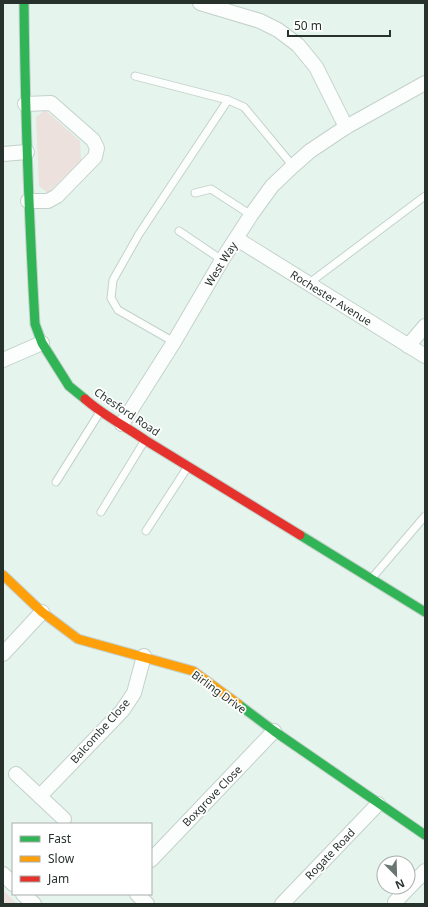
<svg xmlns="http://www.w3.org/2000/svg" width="428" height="907" font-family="'Noto Sans',sans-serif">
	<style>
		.green { fill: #ece1dc }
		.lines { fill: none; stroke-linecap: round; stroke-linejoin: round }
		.lane-casing { stroke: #c4d1cb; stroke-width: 9 }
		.street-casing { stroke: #c4d1cb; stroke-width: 16 }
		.fast-casing { stroke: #c4d1cb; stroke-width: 11 }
		.slow-casing { stroke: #c4d1cb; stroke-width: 11 }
		.jam-casing { stroke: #c4d1cb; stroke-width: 11 }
		.lane { stroke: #fbfefc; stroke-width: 7 }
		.street { stroke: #fbfefc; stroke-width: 14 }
		.fast { stroke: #30b455; stroke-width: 9 }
		.slow { stroke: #ff9f0a; stroke-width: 9 }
		.jam { stroke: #e5322d; stroke-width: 9 }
		.labels { text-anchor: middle; stroke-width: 3.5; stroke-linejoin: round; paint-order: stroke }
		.street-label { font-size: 11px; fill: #27322d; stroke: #fff }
	</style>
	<rect width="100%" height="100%" fill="#e5f5ee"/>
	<!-- green -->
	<g class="green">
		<path d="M45 110 80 141 81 160 48 193 39 186 36 117Z"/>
		<path d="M3 890 17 904H3Z"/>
	</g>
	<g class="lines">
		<!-- lane casing -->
		<g class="lane-casing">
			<g id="lane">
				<path d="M135 76 228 100 244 107 293 166"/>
				<path d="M195 193 211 189 251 215"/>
				<path d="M179 231 222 260"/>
				<path d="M308 284 425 196"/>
				<path d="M174 342 118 310 111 298 113 280 139 234 228 100"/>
				<path d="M56 482 100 412"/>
				<path d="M101 512 145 440"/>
				<path d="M146 531 187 468"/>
				<path d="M372 578 425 516"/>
			</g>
		</g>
		<!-- street casing -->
		<g class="street-casing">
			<g id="street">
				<path d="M200 3 260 21 278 30 298 45 316 67 346 127"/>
				<path d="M25 104 51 103 93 140 97 148 95 157 57 196 48 201H28"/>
				<path d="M3 154 27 152"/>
				<path d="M237 239 425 356"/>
				<path d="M408 346 425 326"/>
				<path d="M3 360 42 343"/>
				<path d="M122 424 174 342 222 260 251 215 272 186 293 166 310 151 346 127 425 83"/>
				<path d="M3 654 42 612"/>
				<path d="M16 774 64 819"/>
				<path d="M40 796 122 711 134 693 144 656"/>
				<path d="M151 860 274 731"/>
				<path d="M3 874 13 884"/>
				<path d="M23 894 34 904"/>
				<path d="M137 894 147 904"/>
				<path d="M395 902 425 871"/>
				<path d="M282 904 378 804"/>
			</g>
		</g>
		<!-- fast casing -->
		<g class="fast-casing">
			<g id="fast">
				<path d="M24 3C25 111 29 217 35 324L42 343 69 386 85 399"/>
				<path d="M300 535 425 612"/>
				<path d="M238 704 274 731 425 835"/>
			</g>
		</g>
		<!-- slow casing -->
		<g class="slow-casing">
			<path id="slow" d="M3 575 42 612 78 639 193 671 238 704"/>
		</g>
		<!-- jam casing -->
		<g class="jam-casing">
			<path id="jam" d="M85 399C103 415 125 426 145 440L300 535"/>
		</g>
		<!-- lane -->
		<use href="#lane" class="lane"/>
		<!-- street -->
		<use href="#street" class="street"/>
		<!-- fast -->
		<use href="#fast" class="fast"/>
		<!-- slow -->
		<use href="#slow" class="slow"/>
		<!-- jam -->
		<use href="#jam" class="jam"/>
	</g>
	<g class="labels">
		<!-- street labels -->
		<g class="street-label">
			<text transform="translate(221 264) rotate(-58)" y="4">West Way</text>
			<text transform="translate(331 298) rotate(32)" y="4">Rochester Avenue</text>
			<text transform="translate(127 412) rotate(34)" y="4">Chesford Road</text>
			<text transform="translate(219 692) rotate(36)" y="4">Birling Drive</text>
			<text transform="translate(100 731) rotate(-48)" y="4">Balcombe Close</text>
			<text transform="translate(212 796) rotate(-46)" y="4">Boxgrove Close</text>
			<text transform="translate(330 854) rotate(-46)" y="4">Rogate Road</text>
		</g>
	</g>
	<!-- border -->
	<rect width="428" height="907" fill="none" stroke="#27322d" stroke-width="8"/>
	<!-- legend -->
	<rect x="12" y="823" width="140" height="72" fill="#ffffff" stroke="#a9adab"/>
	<rect x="20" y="836" width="20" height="6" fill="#30b455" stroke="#a9adab"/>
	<text x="48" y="843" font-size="12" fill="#27322d">Fast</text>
	<rect x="20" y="856" width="20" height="6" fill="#ff9f0a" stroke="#a9adab"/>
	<text x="48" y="863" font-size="12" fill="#27322d">Slow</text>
	<rect x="20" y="876" width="20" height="6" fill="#e5322d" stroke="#a9adab"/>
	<text x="48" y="883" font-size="12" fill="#27322d">Jam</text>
	<!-- north arrow -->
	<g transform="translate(396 875) rotate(157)"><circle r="19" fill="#ffffff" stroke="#a9adab"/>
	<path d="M0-3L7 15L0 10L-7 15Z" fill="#6a7671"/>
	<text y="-6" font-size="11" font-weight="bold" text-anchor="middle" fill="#27322d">N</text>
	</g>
	<!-- scale -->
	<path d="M288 30v6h102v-6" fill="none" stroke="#27322d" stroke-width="2"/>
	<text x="294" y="30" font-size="12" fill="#27322d" stroke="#ffffff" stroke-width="3" paint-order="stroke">50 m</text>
</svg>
